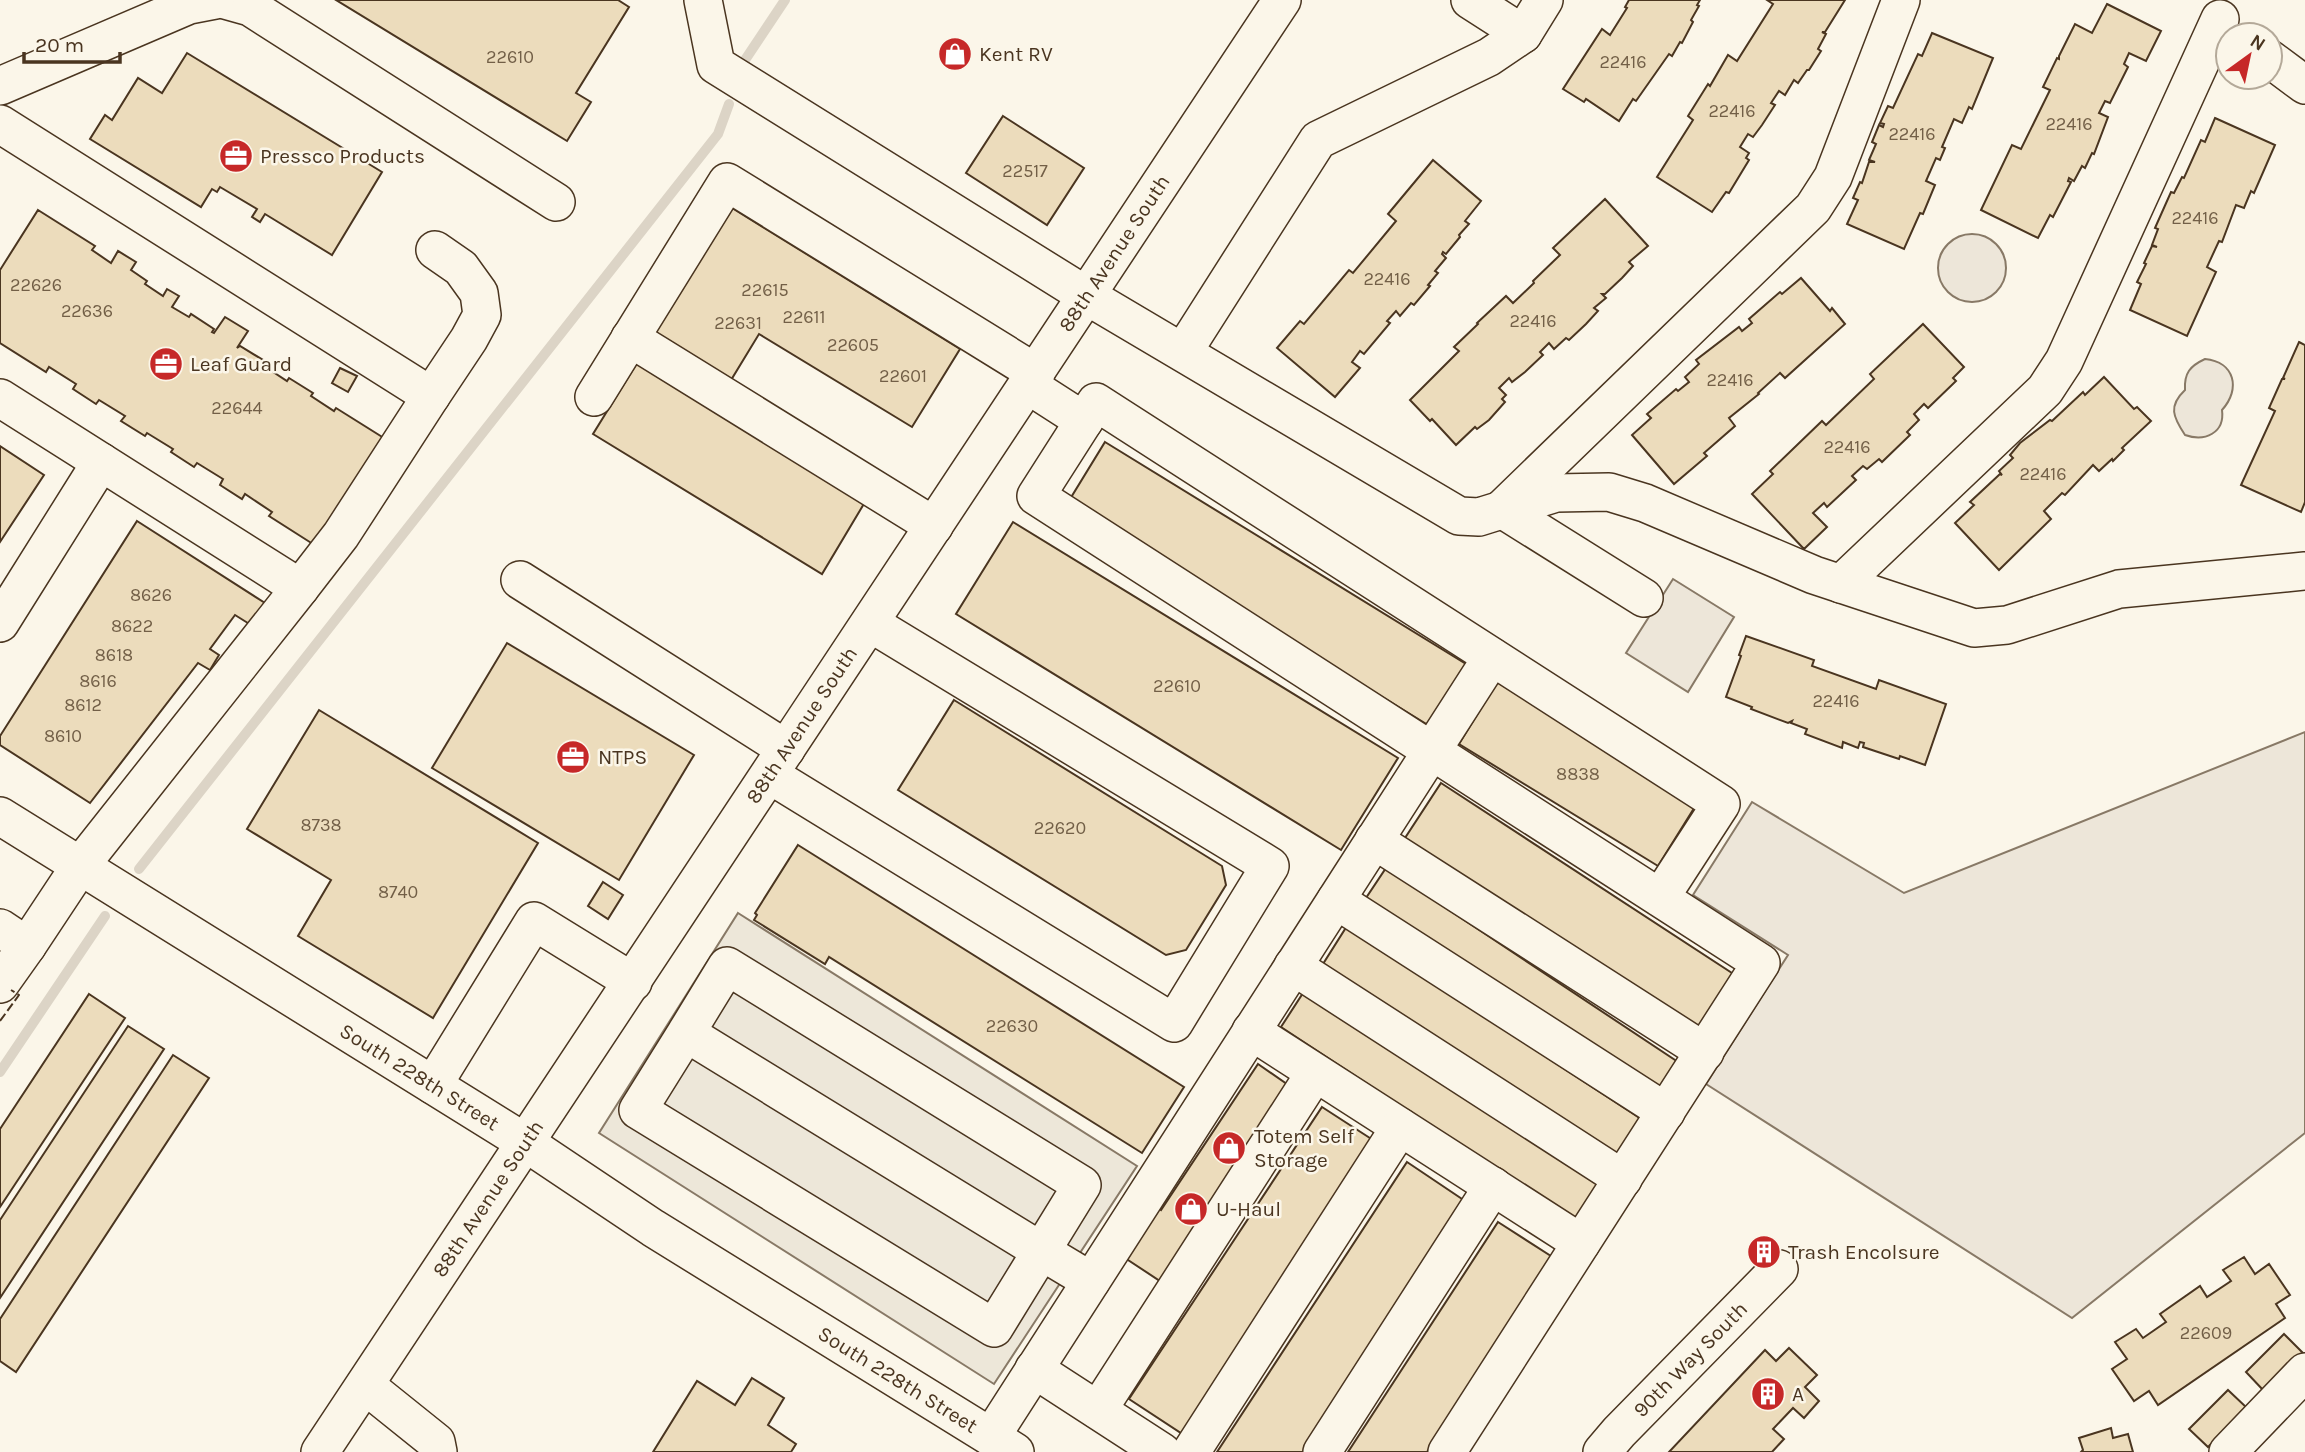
<svg xmlns="http://www.w3.org/2000/svg" width="2305" height="1452" font-family="Karla,sans-serif">
	<style>
		.green { fill: #ede6d9; stroke: #887966; stroke-width: 2 }
		.parking { fill: #ede7d9; stroke: #887966; stroke-width: 2 }
		.lines { fill: none; stroke-linecap: round; stroke-linejoin: round }
		.stream { stroke: #dcd4c6; stroke-width: 10 }
		.building { fill: #ecdcbc; stroke: #4a3520; stroke-width: 2 }
		.minor-casing { stroke: #4a3520; stroke-width: 40 }
		.minor { stroke: #fbf6e9; stroke-width: 37 }
		.fence { stroke: #4a3520; stroke-width: 2; stroke-dasharray: 9 3.5; stroke-linecap: butt }
		.labels { text-anchor: middle; stroke-width: 5; stroke-linejoin: round; paint-order: stroke }
		.number-label { font-size: 18px; fill: #725f47 }
		.poi-label { font-size: 21px; fill: #4a3520; stroke: #fbf6e9; text-anchor: start }
		.street-label { font-size: 21px; fill: #4a3520; stroke: #fbf6e9 }
	</style>
	<rect width="100%" height="100%" fill="#fbf6e9"/>
	<!-- green -->
	<g class="green">
		<circle cx="1972" cy="268" r="34"/>
		<path d="M2205 359C2235 362 2241 389 2222 410 2225 433 2205 442 2185 435 2173 417 2168 406 2185 390 2184 373 2190 366 2205 359Z"/>
		<path d="M1673 579 1734 617 1688 692 1626 653Z"/>
		<path d="M2305 732V1133L2072 1318 1706 1084 1788 955 1693 895 1752 802 1904 893Z"/>
	</g>
	<!-- parking -->
	<path class="parking" d="M738 913 1137 1166 994 1384 599 1133Z"/>
	<g class="lines">
		<!-- stream -->
		<g class="stream">
			<path d="M743 63 785 0"/>
			<path d="M139 869 718 134 729 104"/>
			<path d="M0 1072 105 916"/>
		</g>
	</g>
	<!-- building -->
	<g class="building">
		<path d="M336 0H618L629 7 576 93 591 102 567 141Z"/>
		<path d="M1629 0H1700L1697 5 1699 6 1691 20 1693 22 1682 43 1680 42 1672 56 1669 54 1636 101 1633 99 1619 121 1586 99 1584 102 1563 89 1602 29 1610 35 1627 8 1625 7Z"/>
		<path d="M1767 0H1845L1825 32H1822L1826 34 1818 49 1821 51 1809 70H1807L1798 83 1794 80 1785 95 1779 91 1771 103 1775 105 1762 125 1753 137 1748 134 1740 147 1749 153 1746 158 1749 160 1729 193 1726 192 1712 212 1657 177 1693 120 1688 116 1708 84 1710 86 1728 55 1737 61 1773 4Z"/>
		<path d="M2107 4 2161 31 2146 61 2129 53 2124 64 2128 67 2110 103 2105 101 2099 113 2108 117 2094 154 2092 153 2085 168 2082 166 2074 181 2069 178 2068 181 2071 182 2053 217 2050 215 2038 238 1981 210 2012 145 2021 149 2050 90 2043 87 2057 58 2059 59V56L2075 24 2092 33Z"/>
		<path d="M1932 33 1993 58 1972 109 1969 107 1962 123 1954 119 1942 147 1945 148 1940 160 1936 158 1926 181 1935 185 1923 214 1920 213 1904 249 1847 224 1858 200 1853 198 1860 182 1862 183 1869 162H1875L1869 160 1876 144 1872 142 1879 125 1883 127 1884 124 1880 123 1888 106 1893 108 1918 54 1922 56Z"/>
		<path d="M187 53 382 172 332 255 265 214 260 222 252 217 257 209 220 187 217 192 212 189 201 207 90 139 105 115 112 120 138 78 162 93Z"/>
		<path d="M1003 116 1084 168 1047 225 966 173Z"/>
		<path d="M2215 118 2275 145 2254 193 2251 191 2244 208 2236 205 2222 242 2219 241 2207 267 2216 272 2187 336 2130 310 2141 284 2137 282 2146 264 2144 263 2152 246 2157 247 2152 245 2158 229 2155 228 2171 192 2174 193 2182 177 2184 178 2201 140 2205 142Z"/>
		<path d="M1433 160 1481 201 1465 221 1469 224 1459 235 1460 237 1446 254 1443 252 1442 254 1446 258 1435 271 1438 273 1428 285 1430 286 1414 305 1411 303 1400 316 1396 311 1387 321 1390 323 1364 354 1360 351 1352 362 1360 368 1335 397 1277 348 1300 321 1304 324 1349 270 1353 273 1396 221 1388 214Z"/>
		<path d="M1605 199 1648 246 1629 262 1633 266 1622 278 1605 294H1602L1606 298 1594 308 1598 311 1586 324 1569 340 1566 338 1554 349 1549 343 1540 352 1543 355 1525 372 1512 382 1509 378 1499 388 1506 395 1502 399 1505 402 1489 420 1477 429 1475 427 1456 445 1432 419 1430 421 1410 400 1459 351 1454 347 1478 324 1477 323 1506 296 1513 303 1534 283 1533 281 1560 255 1553 248Z"/>
		<path d="M732 208 960 349 912 427 759 334 728 385 652 338Z"/>
		<path d="M38 210 95 246 92 250 111 263 118 251 136 262 131 270 147 281 145 284 163 296 167 289 179 296 172 307 189 317 191 314 214 329 212 332 214 333 225 317 248 331 237 348 240 346 263 360 261 364 287 381 289 378 313 393 311 396 334 411 336 408 387 440 316 546 269 516 272 512 245 494 242 499 220 485 223 479 197 463 194 467 171 452 173 449 147 433 145 436 121 421 125 416 99 400 96 404 73 389 76 384 49 367 46 372 0 343V270Z"/>
		<path d="M1801 278 1830 311 1832 308 1845 324 1785 378 1780 373 1758 393 1759 394 1729 418 1735 426 1704 453 1707 456 1674 484 1632 435 1651 418 1647 414 1676 389 1678 391 1689 382 1685 377 1699 364 1696 360 1739 327 1742 331 1752 323 1749 319 1780 292 1782 294Z"/>
		<path d="M1923 324 1964 367 1953 378 1956 381 1928 408 1924 404 1914 414 1919 420 1907 432 1910 435 1882 462 1879 459 1867 469 1863 466 1852 476 1856 480 1827 507 1824 503 1813 513 1827 527 1804 549 1752 494 1773 474 1770 471 1822 421 1826 425 1874 379 1870 374Z"/>
		<path d="M2299 342 2305 345V502L2301 512 2241 485 2275 411 2269 408 2282 379H2285L2283 378Z"/>
		<path d="M640 358 868 497 822 574 593 434Z"/>
		<path d="M340 368 357 376 348 392 332 383Z"/>
		<path d="M2104 377 2134 409 2137 407 2151 421 2122 448 2124 450 2113 461 2112 459 2099 471 2093 465 2065 495 2062 493 2044 511 2051 519 1999 570 1955 523 1974 505 1970 502 2000 474 2002 475 1999 471 2013 458 2010 455 2020 443 2050 420 2052 421 2083 392 2085 395Z"/>
		<path d="M1105 442 1466 664 1428 725 1067 504Z"/>
		<path d="M0 446 44 475 0 542Z"/>
		<path d="M137 521 265 603 251 625 235 615 210 649 219 655 210 670 198 663 90 803 0 745V736Z"/>
		<path d="M1013 522 1398 758 1341 850 956 614Z"/>
		<path d="M1746 636 1814 660 1812 666 1876 689 1879 680 1946 704 1925 765 1900 756 1899 759 1863 747 1864 743 1860 742 1858 748 1843 742 1842 748 1805 734 1807 729 1791 723 1792 721 1788 723 1751 709 1752 707 1726 697 1741 656 1739 655Z"/>
		<path d="M507 643 694 755 619 880 432 768Z"/>
		<path d="M1497 682 1696 805 1658 866 1459 744Z"/>
		<path d="M954 700 1222 866 1226 885 1186 950 1166 955 898 790Z"/>
		<path d="M319 710 538 843 433 1018 298 936 331 880 247 829Z"/>
		<path d="M1441 783 1735 975 1699 1030 1405 838Z"/>
		<path d="M798 845 1184 1087 1142 1153 829 957 825 964 754 920 757 915 755 913Z"/>
		<path d="M1386 868 1678 1062 1658 1091 1366 898Z"/>
		<path d="M603 882 623 895 608 919 588 906Z"/>
		<path d="M1347 926 1641 1119 1616 1157 1323 964Z"/>
		<path d="M1305 990 1599 1183 1574 1220 1281 1027Z"/>
		<path d="M89 994 125 1018 0 1207V1129Z"/>
		<path d="M128 1026 164 1049 0 1298V1220Z"/>
		<path d="M173 1055 209 1078 16 1372 0 1361V1319Z"/>
		<path d="M1258 1064 1294 1089 1169 1287 1125 1258 1158 1208 1161 1210Z"/>
		<path d="M1322 1107 1376 1142 1184 1435 1129 1399Z"/>
		<path d="M1407 1162 1468 1203 1305 1452H1217Z"/>
		<path d="M1498 1222 1554 1258 1427 1452H1348Z"/>
		<path d="M1763 1237 1773 1240 1766 1266 1756 1264Z"/>
		<path d="M2244 1257 2255 1274 2269 1264 2290 1295 2276 1304 2285 1318 2158 1405 2149 1391 2134 1401 2112 1369 2127 1359 2115 1342 2136 1329 2143 1338 2166 1322 2160 1314 2200 1286 2207 1297 2231 1281 2223 1270Z"/>
		<path d="M2284 1334 2303 1353 2264 1391 2246 1372Z"/>
		<path d="M1789 1348 1817 1375 1805 1387 1819 1401 1804 1418 1793 1408 1773 1429 1784 1439 1772 1452H1669L1765 1350 1776 1361Z"/>
		<path d="M752 1378 784 1398 768 1425 796 1444 791 1452H653L697 1381 735 1405Z"/>
		<path d="M2228 1390 2247 1408 2208 1447 2189 1429Z"/>
		<path d="M2111 1428 2113 1438 2128 1434 2133 1452H2081L2083 1450 2079 1438Z"/>
	</g>
	<g class="lines">
		<!-- minor casing -->
		<g class="minor-casing">
			<g id="minor">
				<path d="M225 0 250 7 556 202"/>
				<path d="M703 0 716 65 1087 296 1459 516 1479 517 1556 493 1609 492 1645 503 1814 575 1974 628 2007 625 2119 589 2305 571"/>
				<path d="M1470 0 1523 34"/>
				<path d="M2270 59 2305 85"/>
				<path d="M0 86 189 5 215 0"/>
				<path d="M0 124 431 396 341 535 300 588"/>
				<path d="M630 338 934 526"/>
				<path d="M1183 352 1318 140 1489 57 1523 34 1544 0"/>
				<path d="M1028 385 1084 421"/>
				<path d="M431 396 469 339 482 315 479 293 461 268 435 250"/>
				<path d="M594 397 727 182 1036 373"/>
				<path d="M0 398 300 588 80 866 27 946 0 928"/>
				<path d="M520 580 786 749"/>
				<path d="M1841 584 2045 390 2064 361 2220 19"/>
				<path d="M1644 598 1502 509 1813 208 1833 177 1901 0"/>
				<path d="M0 623 101 462"/>
				<path d="M770 775 1174 1023 1270 866 870 623"/>
				<path id="s1" d="M0 816 526 1143 653 1228 1015 1452"/>
				<path d="M1374 840 1705 1052"/>
				<path d="M1336 900 1666 1112"/>
				<path d="M1293 966 1623 1179"/>
				<path d="M0 984 27 946"/>
				<path d="M1251 1031 1581 1243"/>
				<path d="M686 1033 638 1110 994 1328 1082 1185 727 966 686 1033 1041 1251 1091 1281"/>
				<path d="M433 1085 534 921 633 982"/>
				<path d="M1034 1369 1162 1452"/>
				<path d="M365 1385 436 1442 438 1452"/>
				<path d="M1098 1410 1315 1073"/>
				<path d="M991 1437 1492 657"/>
				<path id="s2" d="M320 1452 1282 0"/>
				<path d="M1191 1452 1400 1127"/>
				<path d="M1322 1452 1493 1186"/>
				<path d="M1447 1452 1761 963 1036 496 1096 402 1721 804 1660 898"/>
				<path id="s3" d="M1602 1452 1619 1432 1779 1269"/>
				<path d="M2228 1452 2305 1372"/>
			</g>
		</g>
		<!-- minor -->
		<use href="#minor" class="minor"/>
		<!-- fence -->
		<path class="fence" d="M0 1021 19 995 11 990"/>
	</g>
	<!-- icons -->
	<defs>
		<g id="shop-disc" transform="scale(1.75)"><circle r="9.5" fill="#c62828" stroke="#fbf6e9"/><path d="M-5-2.5h2.3a2.7 3.5 0 0 1 5.4 0H5L5.5 6h-11ZM-1.5-2.5h3a1.5 2.3 0 0 0-3 0Z" fill="#fff"/></g>
		<g id="office-disc" transform="scale(1.75)"><circle r="9.5" fill="#c62828" stroke="#fbf6e9"/><path d="M-6-3h4V-5.5h4V-3h4V5H-6ZM-1-4.5V-3h2v-1.5ZM-6 0V1H6V0Z" fill="#fff"/></g>
		<g id="building-disc" transform="scale(1.75)"><circle r="9.5" fill="#c62828" stroke="#fbf6e9"/><path d="M-4-6H4V6H1V3H-1V6H-4ZM-2.5-4.3h1.7v1.8h-1.7ZM.8-4.3h1.7v1.8H.8ZM-2.5-1h1.7V.8h-1.7ZM.8-1h1.7V.8H.8Z" fill="#fff"/></g>
	</defs>
	<g fill-rule="evenodd">
		<use href="#shop-disc" x="955" y="54"/>
		<use href="#office-disc" x="236" y="156"/>
		<use href="#office-disc" x="166" y="364"/>
		<use href="#office-disc" x="573" y="757"/>
		<use href="#shop-disc" x="1229" y="1148"/>
		<use href="#shop-disc" x="1191" y="1209"/>
		<use href="#building-disc" x="1764" y="1252"/>
		<use href="#building-disc" x="1768" y="1394"/>
	</g>
	<g class="labels">
		<!-- number labels -->
		<g class="number-label">
			<text x="510" y="63">22610</text>
			<text x="1623" y="68">22416</text>
			<text x="1732" y="117">22416</text>
			<text x="2069" y="130">22416</text>
			<text x="1912" y="140">22416</text>
			<text x="1025" y="177">22517</text>
			<text x="2195" y="224">22416</text>
			<text x="1387" y="285">22416</text>
			<text x="36" y="291">22626</text>
			<text x="765" y="296">22615</text>
			<text x="87" y="317">22636</text>
			<text x="804" y="323">22611</text>
			<text x="1533" y="327">22416</text>
			<text x="738" y="329">22631</text>
			<text x="853" y="351">22605</text>
			<text x="903" y="382">22601</text>
			<text x="1730" y="386">22416</text>
			<text x="237" y="414">22644</text>
			<text x="1847" y="453">22416</text>
			<text x="2043" y="480">22416</text>
			<text x="151" y="601">8626</text>
			<text x="132" y="632">8622</text>
			<text x="114" y="661">8618</text>
			<text x="98" y="687">8616</text>
			<text x="1177" y="692">22610</text>
			<text x="1836" y="707">22416</text>
			<text x="83" y="711">8612</text>
			<text x="63" y="742">8610</text>
			<text x="1578" y="780">8838</text>
			<text x="321" y="831">8738</text>
			<text x="1060" y="834">22620</text>
			<text x="398" y="898">8740</text>
			<text x="1012" y="1032">22630</text>
			<text x="2206" y="1339">22609</text>
		</g>
		<!-- poi labels -->
		<g class="poi-label">
			<text x="979" y="61">Kent RV</text>
			<text x="260" y="163">Pressco Products</text>
			<text x="190" y="371">Leaf Guard</text>
			<text x="598" y="764">NTPS</text>
			<text x="1254" y="1143">Totem Self<tspan x="1254" dy="24">Storage</tspan></text>
			<text x="1216" y="1216">U-Haul</text>
			<text x="1788" y="1259">Trash Encolsure</text>
			<text x="1792" y="1401">A</text>
		</g>
		<!-- street labels -->
		<g class="street-label">
			<text dy="7" stroke="none"><textPath href="#s2" startOffset="1438">88th Avenue South</textPath></text>
			<text dy="7" stroke="none"><textPath href="#s2" startOffset="872">88th Avenue South</textPath></text>
			<text dy="7" stroke="none"><textPath href="#s1" startOffset="494">South 228th Street</textPath></text>
			<text dy="7" stroke="none"><textPath href="#s2" startOffset="304">88th Avenue South</textPath></text>
			<text dy="7" stroke="none"><textPath href="#s3" startOffset="128">90th Way South</textPath></text>
			<text dy="7" stroke="none"><textPath href="#s1" startOffset="1060">South 228th Street</textPath></text>
		</g>
	</g>
	<!-- north arrow -->
	<g transform="translate(2249 56) rotate(33)"><circle r="33" fill="#fbf6e9" stroke="#b4a999" stroke-width="2"/>
	<path d="M0-5L12 26L0 18L-12 26Z" fill="#c62828"/>
	<text y="-10" font-size="19" font-weight="bold" text-anchor="middle" fill="#4a3520">N</text>
	</g>
	<!-- scale -->
	<path d="M24 52v10h96v-10" fill="none" stroke="#4a3520" stroke-width="3.5"/>
	<text x="35" y="52" font-size="21" fill="#4a3520" stroke="#fbf6e9" stroke-width="5" paint-order="stroke">20 m</text>
</svg>
